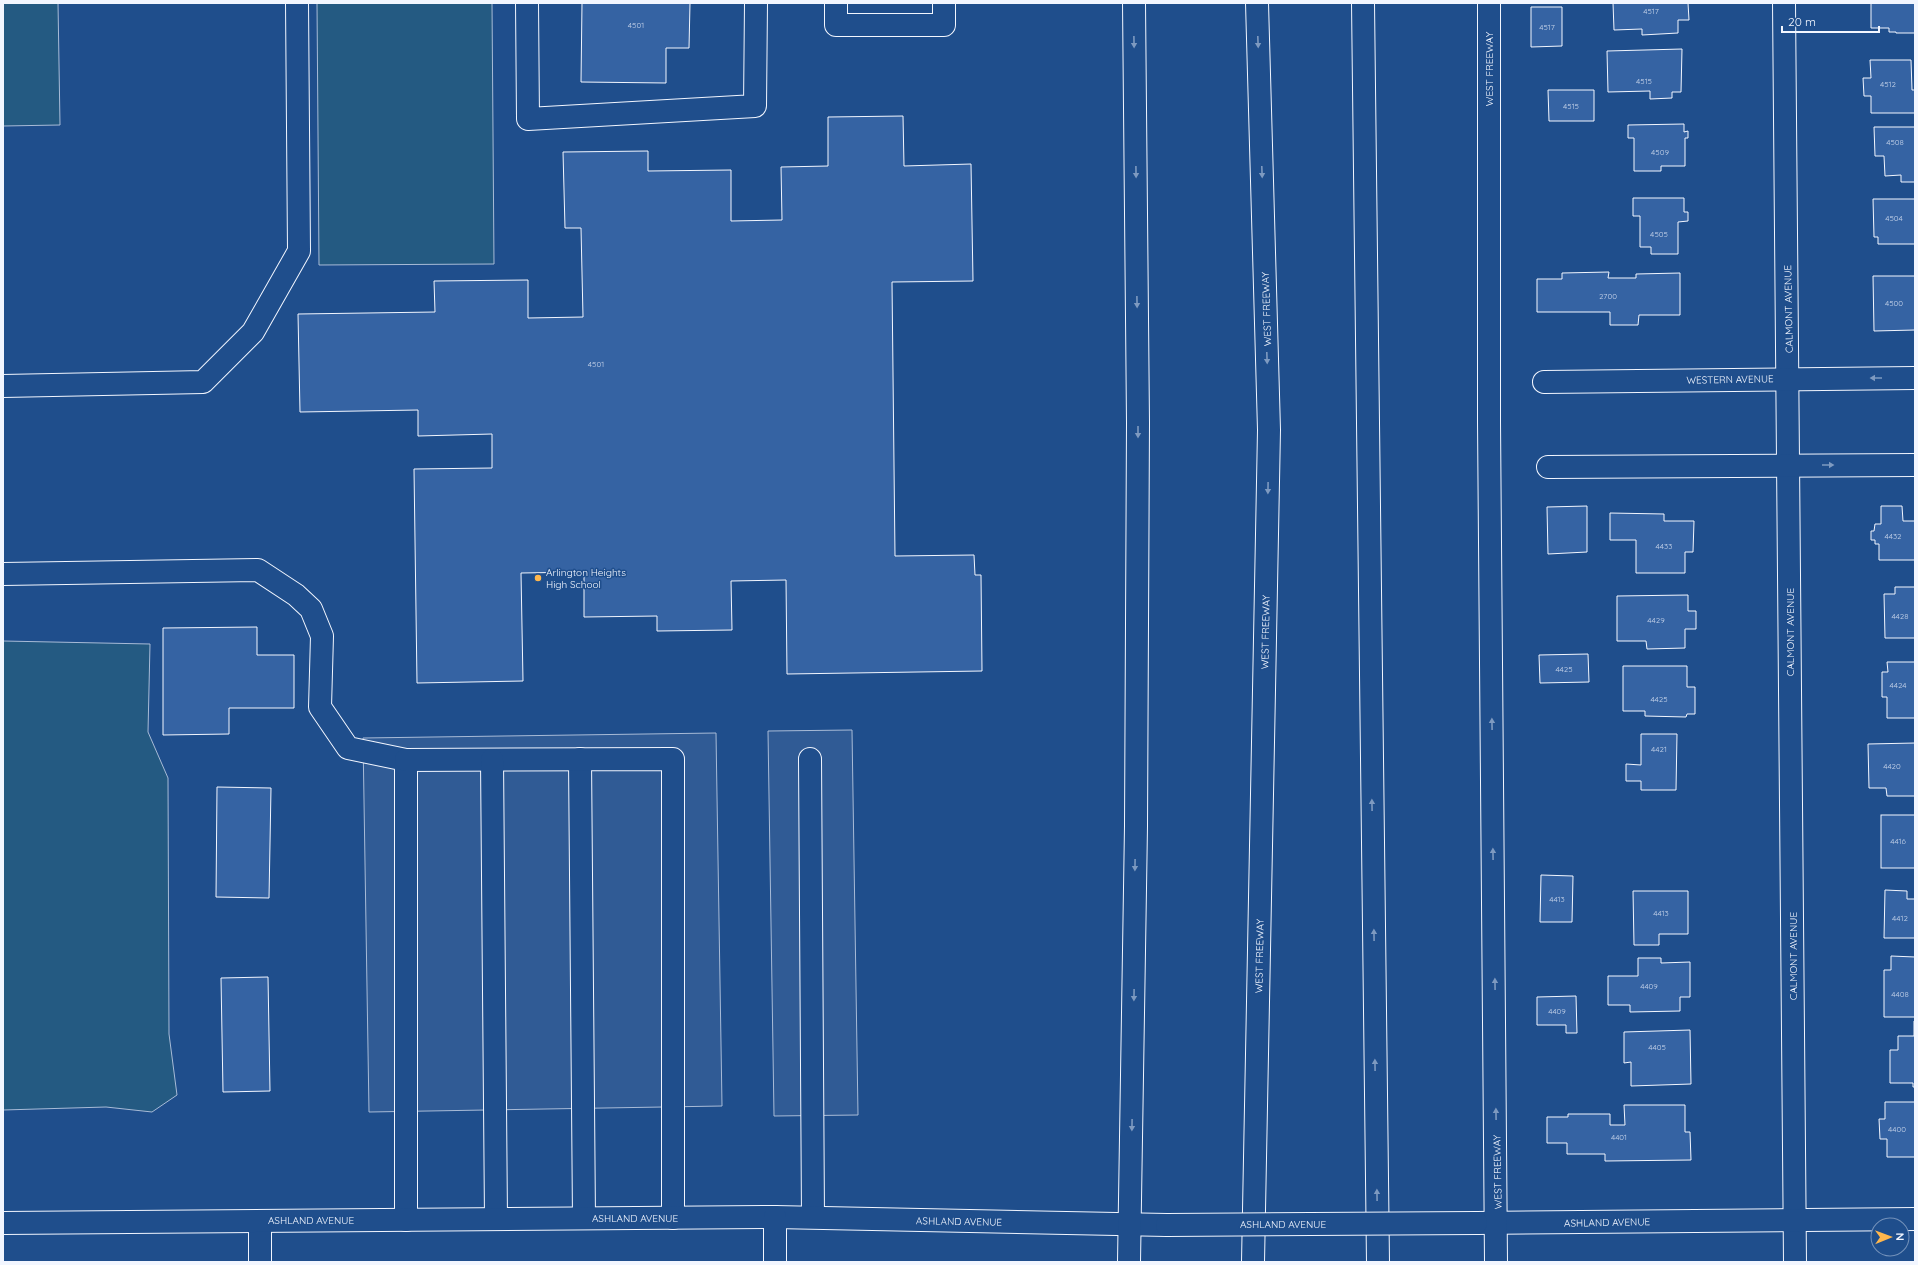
<svg xmlns="http://www.w3.org/2000/svg" width="1918" height="1265" font-family="Quicksand,sans-serif">
	<style>
		.green { fill: #245a82; stroke: #a8bbd7 }
		.parking { fill: #305b95; stroke: #a8bbd7 }
		.building { fill: #3563a3; stroke: #f2f6ff }
		.lines { fill: none; stroke-linecap: round; stroke-linejoin: round }
		.minor-casing { stroke: #f2f6ff; stroke-width: 24 }
		.major-casing { stroke: #f2f6ff; stroke-width: 24 }
		.highway-casing { stroke: #f2f6ff; stroke-width: 24 }
		.minor { stroke: #1f4e8c; stroke-width: 22 }
		.major { stroke: #1f4e8c; stroke-width: 22 }
		.highway { stroke: #1f4e8c; stroke-width: 22 }
		.minor-bridge-casing { stroke: #f2f6ff; stroke-width: 24; stroke-linecap: butt }
		.minor-bridge { stroke: #1f4e8c; stroke-width: 22 }
		.oneway { fill: #7e9ac0 }
		.poi-dot { fill: #ffb74d; stroke: #1f4e8c; stroke-width: 1.5 }
		.labels { text-anchor: middle; stroke-width: 3; stroke-linejoin: round; paint-order: stroke }
		.number-label { font-size: 8px; fill: #c3d1e8 }
		.street-label { font-size: 10px; fill: #f2f6ff; stroke: #1f4e8c }
		.poi-label { font-size: 10px; fill: #f2f6ff; stroke: #1f4e8c; text-anchor: start }
	</style>
	<rect width="100%" height="100%" fill="#1f4e8c"/>
	<!-- green -->
	<g class="green">
		<path d="M3 3H58L60 125 3 126Z"/>
		<path d="M317 3H492L494 264 319 265Z"/>
		<path d="M3 641 150 644 148 732 168 778 169 1034 177 1095 152 1112 106 1107 3 1110Z"/>
	</g>
	<!-- parking -->
	<g class="parking">
		<path d="M852 730 858 1115 774 1116 768 731Z"/>
		<path d="M716 733 722 1106 369 1112 363 738Z"/>
	</g>
	<!-- building -->
	<g class="building">
		<path d="M582 3H690L689 48H666V83L581 82Z"/>
		<path d="M1613 3H1688L1689 20H1678V33L1642 35V29L1614 30Z"/>
		<path d="M1871 3H1915V33H1896V32H1889V28H1871Z"/>
		<path d="M1531 7H1562V46L1531 47Z"/>
		<path d="M1682 49 1681 92H1672V98L1650 99V91L1608 92 1607 51Z"/>
		<path d="M1870 60H1911L1912 90H1915V113H1871V96H1864L1863 78H1871Z"/>
		<path d="M1548 90H1594V121H1549Z"/>
		<path d="M903 116 904 166 971 164 973 281 892 282 895 556 974 555 975 575H981L982 671 787 674 786 580 731 581 732 630 657 631V616L584 617V572L521 573 523 681 417 683 414 469 492 468V434L418 436V410L300 412 298 314 435 312 434 281 528 280V318L583 317 581 228H565L563 152 648 151V171L731 170V221L782 220 781 167 828 166V117Z"/>
		<path d="M1684 124V132L1688 131V138H1685V166H1661V171H1634V138H1628V125Z"/>
		<path d="M1874 127H1915V182H1901V175L1885 176 1884 156H1875Z"/>
		<path d="M1633 198H1684V212H1688V221L1678 222V254H1651V247H1640V216H1633Z"/>
		<path d="M1873 199H1915V244H1878V237H1874Z"/>
		<path d="M1609 272 1608 278H1636V274L1680 273V315H1639L1638 325H1610V312H1537V279H1562V273Z"/>
		<path d="M1873 276H1915V330L1874 331Z"/>
		<path d="M1587 506V552L1548 554 1547 507Z"/>
		<path d="M1881 506H1902L1903 521H1915V560H1879V544H1875V540H1871V531H1874L1875 524H1881Z"/>
		<path d="M1610 513 1664 514V521H1694L1693 552H1685V573H1636V540H1610Z"/>
		<path d="M1895 587H1915V638H1885L1884 594H1895Z"/>
		<path d="M1688 595V611H1696V629H1685V648L1647 649 1646 641H1617V596Z"/>
		<path d="M257 627V655H294V708H229V734L163 735V628Z"/>
		<path d="M1588 654 1589 682 1540 683 1539 655Z"/>
		<path d="M1887 662H1915V718H1887V697H1882V672H1888Z"/>
		<path d="M1623 666H1687V687H1695V714H1687L1686 717 1645 716V711H1623Z"/>
		<path d="M1641 734H1677L1676 790H1641V781H1626V764L1641 765Z"/>
		<path d="M1915 743V796H1887L1886 788H1869L1868 744Z"/>
		<path d="M217 787 271 788 269 898 216 897Z"/>
		<rect x="1881" y="815" width="34" height="53"/>
		<path d="M1541 875 1573 876 1572 922H1540Z"/>
		<path d="M1885 890 1907 891V899H1915V938H1884Z"/>
		<path d="M1633 891H1688V934H1659V945H1634Z"/>
		<path d="M1891 956 1915 957V1017H1884V970H1891Z"/>
		<path d="M1638 958H1661V963L1690 962V997H1680V1011L1630 1012V1005H1608V976H1638Z"/>
		<path d="M268 977 270 1091 223 1092 221 978Z"/>
		<path d="M1576 996 1577 1033H1566V1025H1537V997Z"/>
		<path d="M1914 1021H1915V1087H1913V1083H1890V1050H1898V1036H1914Z"/>
		<path d="M1690 1030 1691 1084 1631 1086V1062L1624 1063V1032Z"/>
		<path d="M1885 1102H1915V1157H1887V1139H1880L1879 1119H1885Z"/>
		<path d="M1624 1105H1685V1132H1690L1691 1160 1605 1161V1154H1567V1143H1547V1117H1568V1114H1610V1125H1625Z"/>
	</g>
	<g class="lines">
		<!-- minor casing -->
		<g class="minor-casing">
			<g id="minor">
				<path d="M527 3 528 119 755 106 756 3"/>
				<path d="M836 3V25H944V3"/>
				<path d="M1784 3 1795 1262"/>
				<path d="M1544 382 1915 378"/>
				<path d="M3 386 203 382 253 332 299 251 297 3"/>
				<path d="M1548 467 1915 465"/>
				<path d="M3 574 258 570 296 595 311 609 322 636 320 707 348 748 406 760V1220"/>
				<path d="M580 759 584 1218"/>
				<path d="M810 759 813 1217"/>
				<path d="M406 760 673 759V1218"/>
				<path d="M492 760 496 1219"/>
				<path d="M260 1221V1262"/>
				<path d="M3 1223 775 1217 1167 1225"/>
				<path d="M1476 1223 1915 1219"/>
				<path d="M775 1262V1217"/>
			</g>
		</g>
		<!-- major casing -->
		<g class="major-casing">
			<g id="major">
				<path d="M1489 3V422L1496 1262"/>
				<path d="M1129 1262 1136 826 1138 423 1134 3"/>
			</g>
		</g>
		<!-- highway casing -->
		<g class="highway-casing">
			<g id="highway">
				<path d="M1363 3 1378 1262"/>
				<path d="M1253 1262 1269 430 1257 3"/>
			</g>
		</g>
		<!-- minor -->
		<use href="#minor" class="minor"/>
		<!-- major -->
		<use href="#major" class="major"/>
		<!-- highway -->
		<use href="#highway" class="highway"/>
		<!-- minor-bridge casing -->
		<g class="minor-bridge-casing">
			<path id="minor-bridge" d="M1167 1225 1476 1223"/>
		</g>
		<!-- minor-bridge -->
		<use href="#minor-bridge" class="minor-bridge"/>
	</g>
	<!-- one-way arrows -->
	<defs><path id="oneway-solid" d="M-6-.8H1V-3.2L6.5 0L1 3.2V.8H-6Z"/></defs>
	<g class="oneway">
		<use href="#oneway-solid" transform="translate(1134 42) rotate(89)"/>
		<use href="#oneway-solid" transform="translate(1258 42) rotate(88)"/>
		<use href="#oneway-solid" transform="translate(1136 172) rotate(89)"/>
		<use href="#oneway-solid" transform="translate(1262 172) rotate(88)"/>
		<use href="#oneway-solid" transform="translate(1137 302) rotate(89)"/>
		<use href="#oneway-solid" transform="translate(1267 358) rotate(88)"/>
		<use href="#oneway-solid" transform="translate(1876 378) rotate(180)"/>
		<use href="#oneway-solid" transform="translate(1138 432) rotate(90)"/>
		<use href="#oneway-solid" transform="translate(1828 465)"/>
		<use href="#oneway-solid" transform="translate(1268 488) rotate(91)"/>
		<use href="#oneway-solid" transform="translate(1492 724) rotate(-91)"/>
		<use href="#oneway-solid" transform="translate(1372 805) rotate(-91)"/>
		<use href="#oneway-solid" transform="translate(1493 854) rotate(-91)"/>
		<use href="#oneway-solid" transform="translate(1135 865) rotate(91)"/>
		<use href="#oneway-solid" transform="translate(1374 935) rotate(-91)"/>
		<use href="#oneway-solid" transform="translate(1495 984) rotate(-91)"/>
		<use href="#oneway-solid" transform="translate(1134 995) rotate(91)"/>
		<use href="#oneway-solid" transform="translate(1375 1065) rotate(-91)"/>
		<use href="#oneway-solid" transform="translate(1496 1114) rotate(-91)"/>
		<use href="#oneway-solid" transform="translate(1132 1125) rotate(91)"/>
		<use href="#oneway-solid" transform="translate(1377 1195) rotate(-91)"/>
	</g>
	<!-- markers -->
	<circle class="poi-dot" cx="538" cy="578" r="4"/>
	<g class="labels">
		<!-- number labels -->
		<g class="number-label">
			<text x="1651" y="14">4517</text>
			<text x="636" y="28">4501</text>
			<text x="1547" y="30">4517</text>
			<text x="1644" y="84">4515</text>
			<text x="1888" y="87">4512</text>
			<text x="1571" y="109">4515</text>
			<text x="1895" y="145">4508</text>
			<text x="1660" y="155">4509</text>
			<text x="1894" y="221">4504</text>
			<text x="1659" y="237">4505</text>
			<text x="1608" y="299">2700</text>
			<text x="1894" y="306">4500</text>
			<text x="596" y="367">4501</text>
			<text x="1893" y="539">4432</text>
			<text x="1664" y="549">4433</text>
			<text x="1900" y="619">4428</text>
			<text x="1656" y="623">4429</text>
			<text x="1564" y="672">4425</text>
			<text x="1898" y="688">4424</text>
			<text x="1659" y="702">4425</text>
			<text x="1659" y="752">4421</text>
			<text x="1892" y="769">4420</text>
			<text x="1898" y="844">4416</text>
			<text x="1557" y="902">4413</text>
			<text x="1661" y="916">4413</text>
			<text x="1900" y="921">4412</text>
			<text x="1649" y="989">4409</text>
			<text x="1900" y="997">4408</text>
			<text x="1557" y="1014">4409</text>
			<text x="1657" y="1050">4405</text>
			<text x="1897" y="1132">4400</text>
			<text x="1619" y="1140">4401</text>
		</g>
		<!-- street labels -->
		<g class="street-label">
			<text transform="translate(1489 69) rotate(-90)" y="4">WEST FREEWAY</text>
			<text transform="translate(1266 309) rotate(-92)" y="4">WEST FREEWAY</text>
			<text transform="translate(1788 309) rotate(-91)" y="4">CALMONT AVENUE</text>
			<text transform="translate(1730 379) rotate(-1)" y="4">WESTERN AVENUE</text>
			<text transform="translate(1265 632) rotate(-89)" y="4">WEST FREEWAY</text>
			<text transform="translate(1790 632) rotate(-90)" y="4">CALMONT AVENUE</text>
			<text transform="translate(1259 956) rotate(-89)" y="4">WEST FREEWAY</text>
			<text transform="translate(1793 956) rotate(-90)" y="4">CALMONT AVENUE</text>
			<text transform="translate(1497 1172) rotate(-91)" y="4">WEST FREEWAY</text>
			<text x="635" y="1222">ASHLAND AVENUE</text>
			<text x="311" y="1224">ASHLAND AVENUE</text>
			<text transform="translate(959 1221) rotate(1)" y="4">ASHLAND AVENUE</text>
			<text transform="translate(1607 1222) rotate(-1)" y="4">ASHLAND AVENUE</text>
			<text x="1283" y="1228">ASHLAND AVENUE</text>
		</g>
		<!-- poi labels -->
		<g class="poi-label">
			<text x="546" y="576">Arlington Heights<tspan x="546" dy="12">High School</tspan></text>
		</g>
	</g>
	<!-- border -->
	<rect width="1918" height="1265" fill="none" stroke="#f2f6ff" stroke-width="8"/>
	<!-- north arrow -->
	<g transform="translate(1890 1237) rotate(89)"><circle r="19" fill="#1f4e8c" stroke="#7391ba"/>
	<path d="M0-3L7 15L0 10L-7 15Z" fill="#ffb74d"/>
	<text y="-6" font-size="11" font-weight="bold" text-anchor="middle" fill="#f2f6ff">N</text>
	</g>
	<!-- scale -->
	<path d="M1782 26v6h97v-6" fill="none" stroke="#f2f6ff" stroke-width="2"/>
	<text x="1788" y="26" font-size="12" fill="#f2f6ff" stroke="#1f4e8c" stroke-width="3" paint-order="stroke">20 m</text>
</svg>
